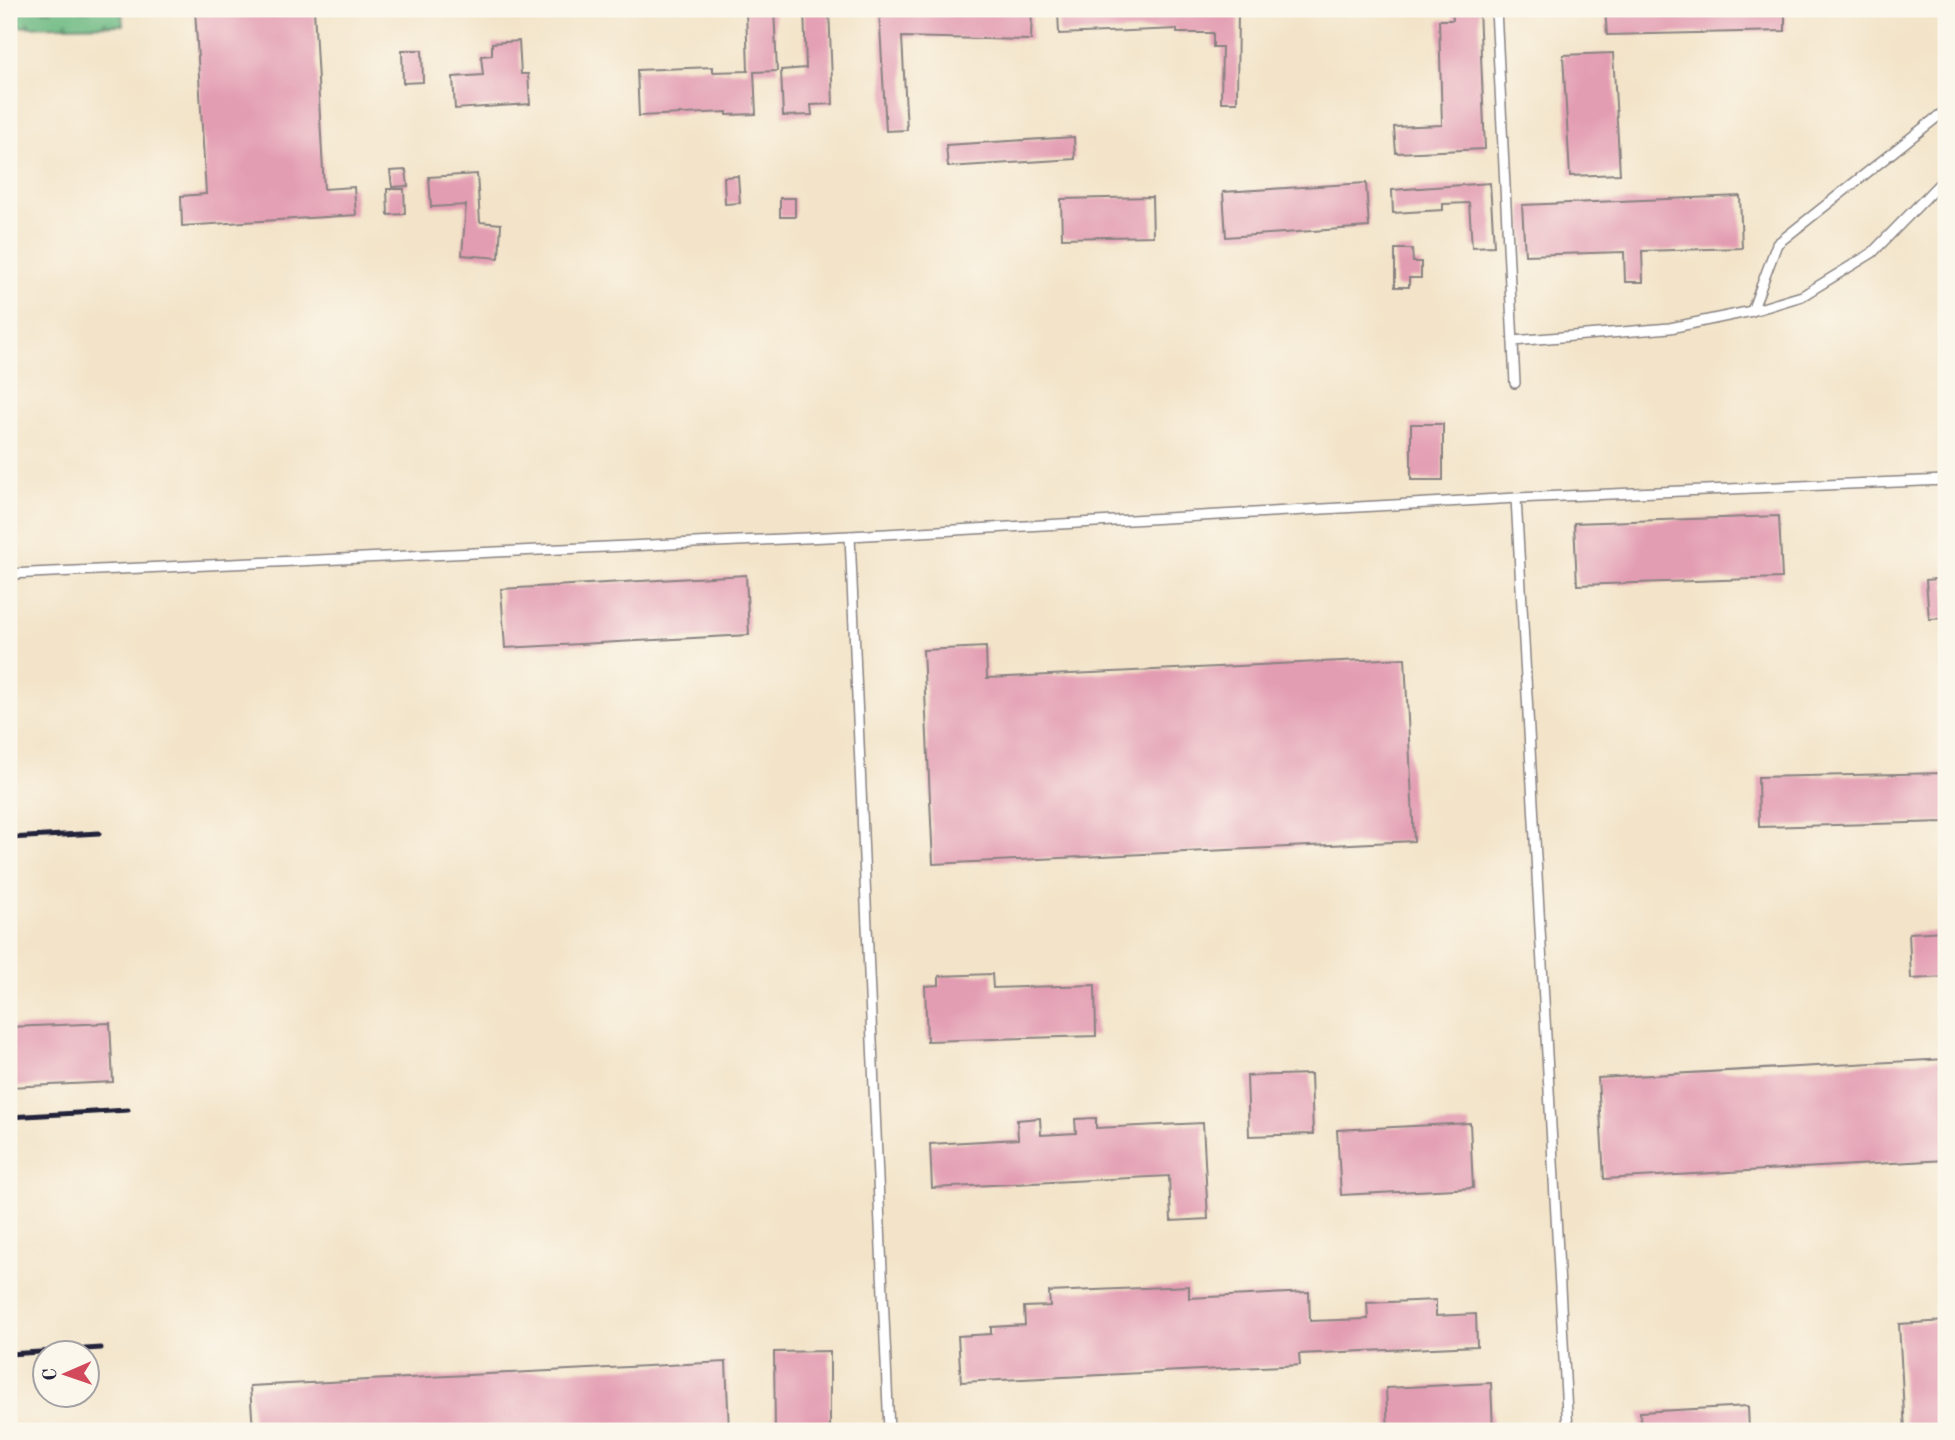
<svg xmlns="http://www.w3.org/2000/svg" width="1955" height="1440" font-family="'Old Standard TT',serif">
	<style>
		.forest { fill: url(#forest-firs); stroke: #486e5f; stroke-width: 2 }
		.building { fill: #e39db2 }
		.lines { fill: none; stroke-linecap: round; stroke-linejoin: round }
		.lane-casing { stroke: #8a8382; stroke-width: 12 }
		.lane { stroke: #fff; stroke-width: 9 }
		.rail { stroke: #22223b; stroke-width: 5 }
	</style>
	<defs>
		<pattern id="forest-firs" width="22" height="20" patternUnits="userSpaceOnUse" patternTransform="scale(1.75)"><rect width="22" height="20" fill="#6eba83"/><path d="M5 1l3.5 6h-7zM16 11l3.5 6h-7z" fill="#5a976c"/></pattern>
	</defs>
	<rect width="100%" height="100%" fill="#fbf7ec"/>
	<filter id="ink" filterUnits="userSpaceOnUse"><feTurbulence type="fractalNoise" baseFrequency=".0143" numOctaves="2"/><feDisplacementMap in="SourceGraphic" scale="14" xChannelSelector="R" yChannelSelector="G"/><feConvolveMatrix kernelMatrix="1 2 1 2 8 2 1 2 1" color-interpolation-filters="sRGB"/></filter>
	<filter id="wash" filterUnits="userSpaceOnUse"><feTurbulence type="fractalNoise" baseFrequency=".00686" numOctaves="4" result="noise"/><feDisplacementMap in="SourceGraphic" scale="28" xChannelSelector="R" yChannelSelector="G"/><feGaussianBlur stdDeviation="1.57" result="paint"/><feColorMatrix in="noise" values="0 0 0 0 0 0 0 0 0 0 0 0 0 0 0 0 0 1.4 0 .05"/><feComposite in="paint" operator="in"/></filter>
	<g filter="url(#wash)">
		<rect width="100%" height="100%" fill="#f3e4c9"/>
		<!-- forest -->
		<path class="forest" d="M9 9H122L123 25 9 27Z"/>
		<g id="blocks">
			<!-- building -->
			<g class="building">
				<path d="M195 9H314L324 189 354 187 356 215 182 226 181 196 206 194Z"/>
				<path d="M746 9H774L777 71 754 72 756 114 727 115V112L639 116 637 70 713 67V72L748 71Z"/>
				<path d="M804 9H829L833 104 811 105 812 115 783 116 781 70 806 68Z"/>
				<path d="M879 9H900V12L953 13V9H1032L1031 40 902 37 907 130 886 131Z"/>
				<path d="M1118 9H1238L1237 102H1221L1222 47H1213V33H1177V29L1059 34 1058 11Z"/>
				<path d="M1452 9H1479L1485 149 1396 153 1394 127 1442 125 1439 20H1453Z"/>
				<path d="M1605 9H1785V31L1607 35Z"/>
				<path d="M519 41 521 74H528L530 104 455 109 453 77 483 75 481 56 492 55V43Z"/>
				<path d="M402 50H422L423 82 403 83Z"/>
				<path d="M1613 53 1620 174 1570 176 1563 55Z"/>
				<path d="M1074 137 1075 159 948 167 946 145Z"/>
				<path d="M406 170 408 186 392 187 390 171Z"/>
				<path d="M477 174 480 222 501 224 499 258 462 255 466 205 431 207 429 177Z"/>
				<path d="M738 176 740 203 725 204 724 177Z"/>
				<path d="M1366 183 1369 227 1226 237 1223 192Z"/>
				<path d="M1490 183 1494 246 1472 247 1469 203 1443 204V210L1393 213 1392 190Z"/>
				<path d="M387 189H404L405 214 388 215Z"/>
				<path d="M1740 196 1742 248 1642 251 1643 282H1625L1624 252 1525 255 1522 205Z"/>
				<path d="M1152 197 1153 236 1062 238 1061 199Z"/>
				<rect x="780" y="198" width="15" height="19"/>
				<path d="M1395 249H1412L1413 262H1421V278H1409V287H1395Z"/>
				<rect x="1411" y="424" width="32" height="56"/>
				<path d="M1779 516 1782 578 1577 585 1574 523Z"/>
				<path d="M746 575 749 635 505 648 501 589Z"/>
				<path d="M1946 578V618L1929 619 1926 580Z"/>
				<path d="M986 647 987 678 1405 658 1414 841 933 864 923 650Z"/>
				<path d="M1946 773V822L1759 827 1758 777Z"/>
				<path d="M1946 931V977L1911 979 1909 933Z"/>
				<path d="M992 974 993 988 1095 985 1096 1036 927 1041 925 986 939 985V976Z"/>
				<path d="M110 1023 113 1082 9 1087V1027Z"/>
				<path d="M1946 1059V1160L1604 1179 1598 1078Z"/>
				<path d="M1311 1074 1313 1134 1249 1136 1247 1076Z"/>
				<path d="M1040 1118 1041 1135 1076 1133 1075 1119 1096 1118V1128L1203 1123 1208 1219 1171 1221 1169 1176 932 1188 930 1144 1018 1139 1017 1120Z"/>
				<path d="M1470 1123 1473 1188 1341 1195 1337 1130Z"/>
				<path d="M1189 1286V1298L1309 1292 1310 1321 1368 1319 1367 1303 1436 1300V1316L1476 1314 1477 1346 1299 1354 1300 1365 961 1382 958 1336 991 1334V1327L1025 1325 1024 1307 1050 1306 1049 1292Z"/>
				<path d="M1946 1321V1431H1905L1899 1324Z"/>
				<path d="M830 1351V1431H775L774 1352Z"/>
				<path d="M726 1362 729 1431H253L250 1386Z"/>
				<path d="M1491 1383 1493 1431H1388L1386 1388Z"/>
				<path d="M1748 1406 1749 1431H1641L1640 1412Z"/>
			</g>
		</g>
	</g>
	<g filter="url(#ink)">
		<use href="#blocks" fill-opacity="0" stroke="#8a8382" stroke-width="2"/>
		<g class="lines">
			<!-- lane casing -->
			<g class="lane-casing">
				<g id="lane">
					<path d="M1496 9 1515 383"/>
					<path d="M1946 110 1777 244 1752 311 1802 296 1872 253 1946 177"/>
					<path d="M1513 341 1670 328 1752 311"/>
					<path d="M1516 498 1568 1431"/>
					<path d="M850 536 889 1431"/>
					<path d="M9 574 850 536 1516 498 1946 480"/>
				</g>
			</g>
			<!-- lane -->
			<use href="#lane" class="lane"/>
			<!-- rail -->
			<g class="rail">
				<path d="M9 838 99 833"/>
				<path d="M9 1117 128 1110"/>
				<path d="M9 1354 101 1348"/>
			</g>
		</g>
	</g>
	<!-- margin -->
	<rect width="1955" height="1440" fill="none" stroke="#fbf7ec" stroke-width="35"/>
	<!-- north arrow -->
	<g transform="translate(66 1374) rotate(268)"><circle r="33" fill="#fbf7ec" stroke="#a4a2a5" stroke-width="2"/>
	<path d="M0-5L12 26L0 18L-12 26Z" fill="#d1495b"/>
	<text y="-10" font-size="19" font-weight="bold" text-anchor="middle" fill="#22223b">С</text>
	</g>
</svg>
